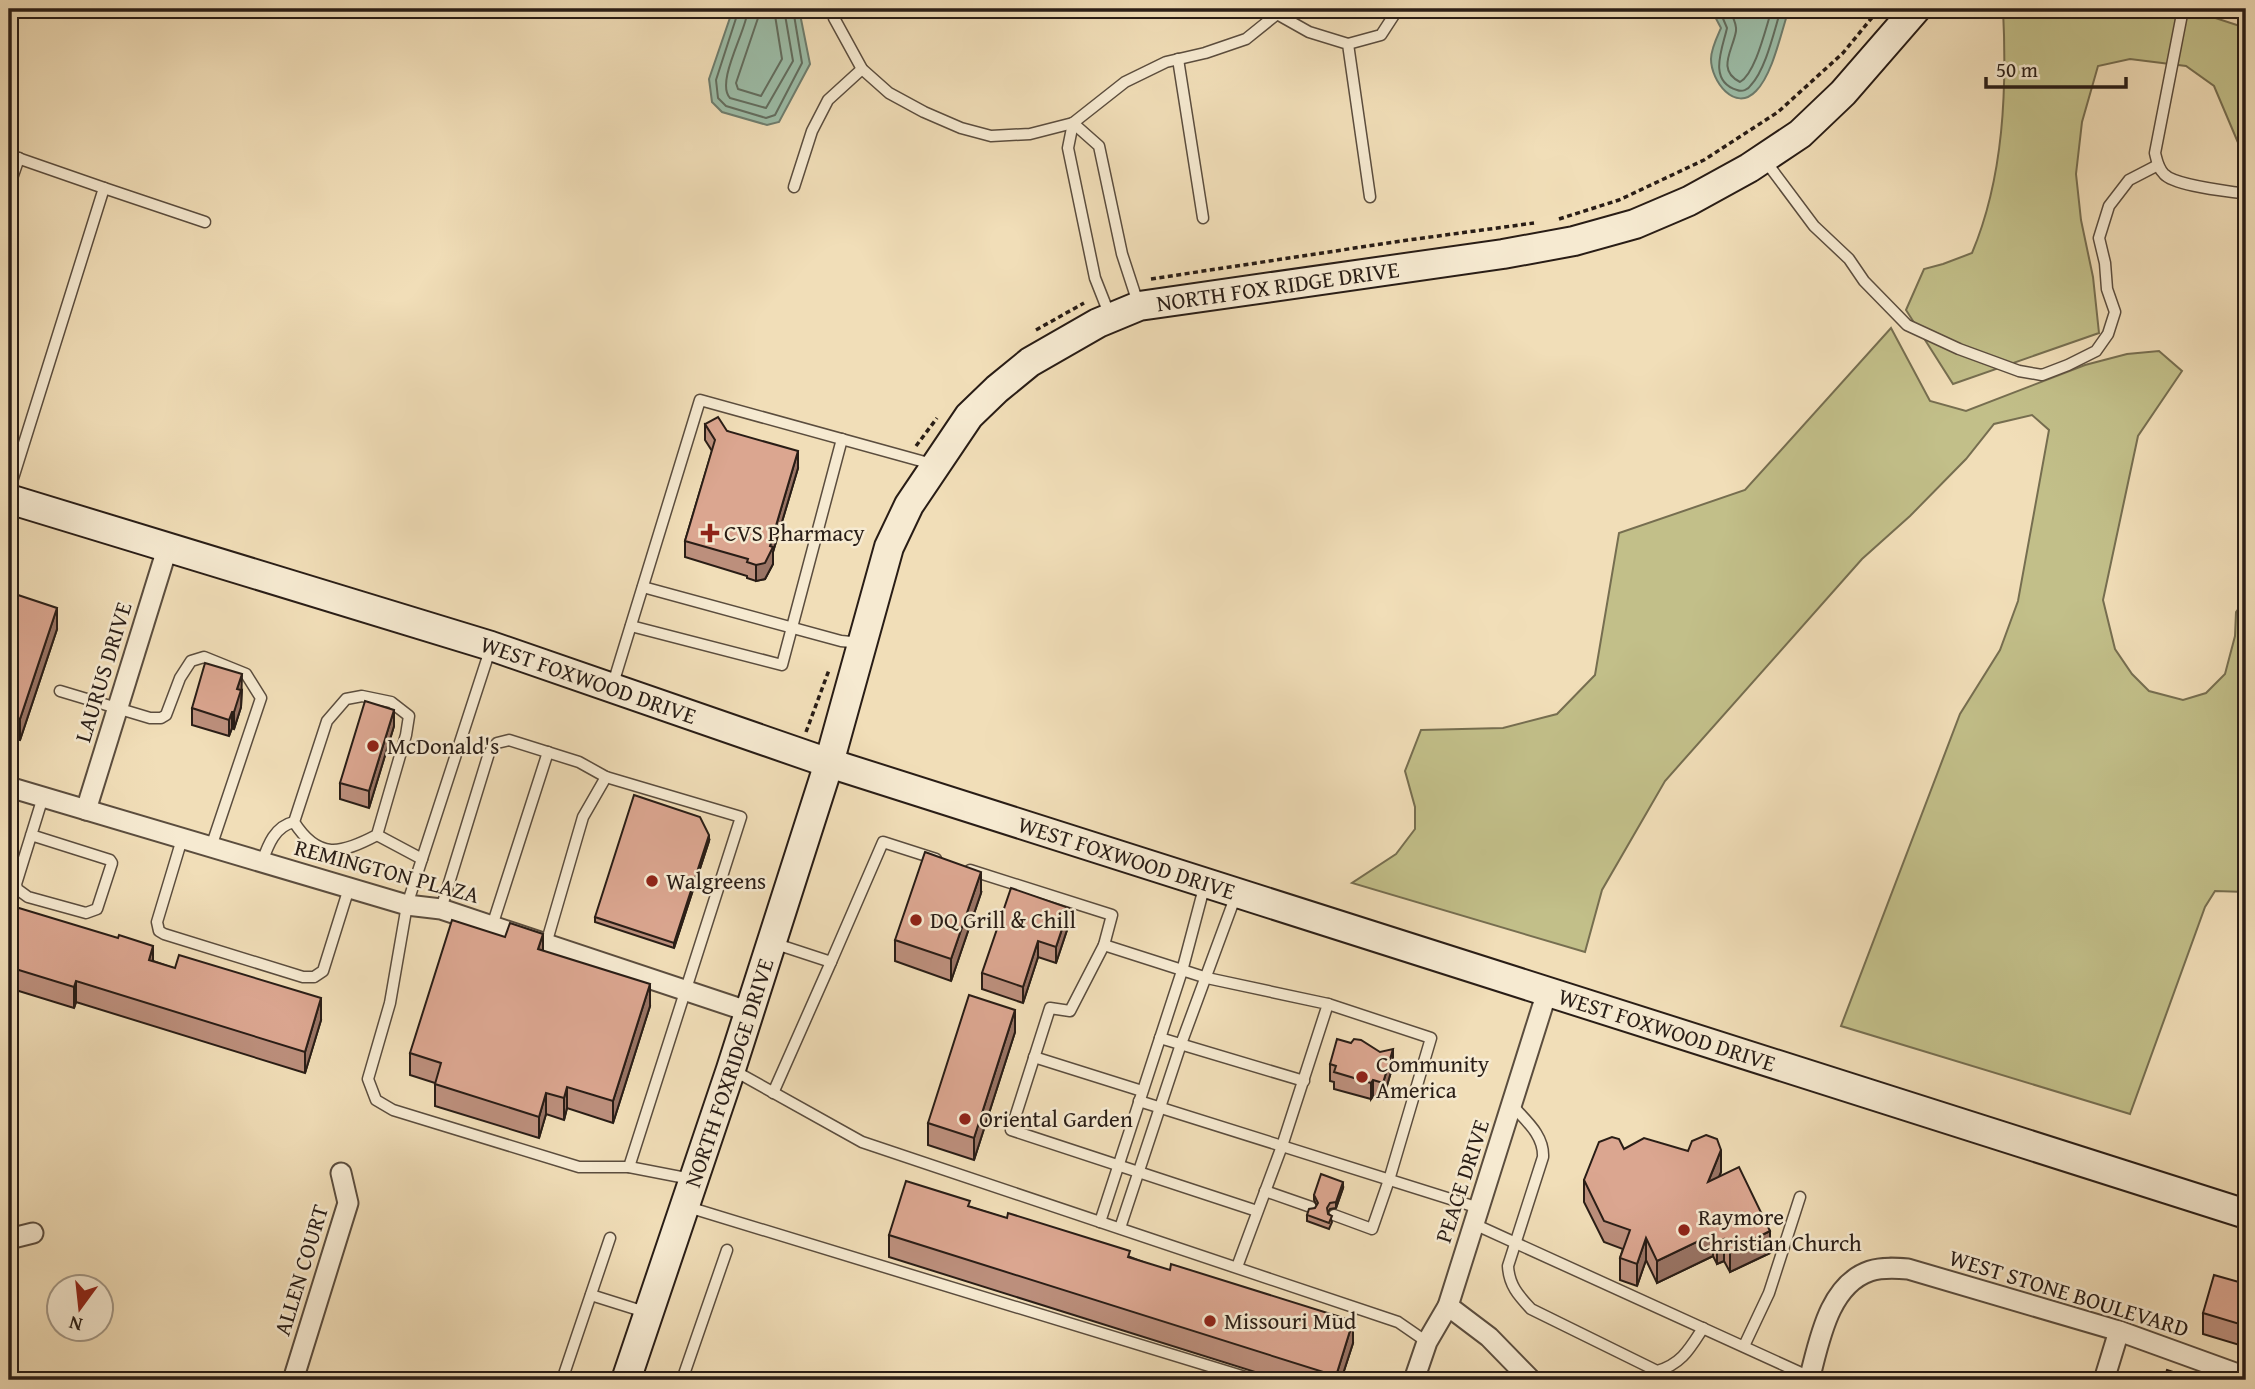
<svg xmlns="http://www.w3.org/2000/svg" width="2255" height="1389" font-family="'Gentium Book Plus',serif">
	<style>
		.green { fill: #c2bf89; stroke: #766e50; stroke-width: 2 }
		.water { fill: #9cbda8; stroke: #6e7d6e; stroke-width: 2 }
		.lines { fill: none; stroke-linecap: round; stroke-linejoin: round }
		.shore { stroke: #626d5f; stroke-width: 2 }
		.lane-casing { stroke: #5b4d3e; stroke-width: 13 }
		.street-casing { stroke: #5b4d3e; stroke-width: 23 }
		.secondary-casing { stroke: #291d16; stroke-width: 32 }
		.path { stroke: #291d16; stroke-width: 3.5; stroke-dasharray: 5 3.5; stroke-linecap: butt }
		.lane { stroke: #f6ead1; stroke-width: 10 }
		.street { stroke: #f6ead1; stroke-width: 19 }
		.secondary { stroke: #f6ead1; stroke-width: 28 }
		.wall { fill: #bc8f7c; stroke: #291d16; stroke-width: 2 }
		.shaded-wall { fill: #997465; stroke: #291d16; stroke-width: 2 }
		.building { fill: #dba690; stroke: #291d16; stroke-width: 2 }
		.poi-dot { fill: #8f2418; stroke: #f6ead1; stroke-width: 2.5 }
		.labels { text-anchor: middle; stroke-width: 5; stroke-linejoin: round; paint-order: stroke }
		.street-label { font-size: 23px; fill: #291d16; stroke: #f6ead1 }
		.poi-label { font-size: 23px; fill: #291d16; stroke: #f6ead1; text-anchor: start }
	</style>
	<rect width="100%" height="100%" fill="#f1deb8"/>
	<filter id="stains"><feTurbulence type="fractalNoise" baseFrequency=".00286" numOctaves="4"/><feColorMatrix values="0 0 0 0 .2 0 0 0 0 .09 0 0 0 0 .02 0 0 0 .5 -.17"/></filter>
	<radialGradient id="worn" r=".72"><stop offset=".6" stop-color="#630" stop-opacity="0"/><stop offset="1" stop-color="#630" stop-opacity=".3"/></radialGradient>
	<!-- green -->
	<g class="green">
		<path d="M2003 9H2188L2246 28V151L2242 152 2214 86 2186 66 2130 59 2098 66 2082 122 2076 174 2081 220 2093 277 2099 333 1953 384 1906 310 1924 269 1943 264 1972 253C2004 177 2007 89 2003 9Z"/>
		<path d="M1891 328 1930 401 1966 411 2085 365 2127 354 2159 351 2182 371 2138 436 2103 600 2115 649 2132 674 2149 691 2183 700 2206 693 2225 674 2235 636 2236 612 2246 599V892L2215 891 2205 907 2130 1114 1841 1026 1960 714 2000 650 2018 601 2049 430 2032 415 1994 424 1966 459 1910 516 1862 559 1665 781 1602 890 1585 952 1352 883 1396 854 1415 829V807L1405 771 1421 730 1503 728 1557 714 1595 675 1619 533 1745 490Z"/>
	</g>
	<!-- water -->
	<g class="water">
		<path d="M733 9H799L810 64 779 122 767 125 722 112 712 102 709 79Z"/>
		<path d="M1711 9H1789C1781 32 1773 74 1756 91 1735 113 1711 81 1711 59 1711 49 1717 37 1721 28Z"/>
	</g>
	<g class="lines">
		<!-- shore -->
		<g class="shore">
			<path d="M739 9 716 80 718 98 726 106 766 118 775 115 802 63 793 9"/>
			<path d="M748 9C747 30 715 82 730 98L766 108 793 61 784 9"/>
			<path d="M759 9 758 18 736 83 738 89 761 96 782 59 774 9"/>
			<path d="M1719 9 1727 28C1723 47 1707 81 1737 90 1742 92 1748 90 1751 85 1766 69 1774 31 1781 9"/>
			<path d="M1729 9C1732 16 1737 23 1736 31 1733 50 1716 70 1740 82 1756 73 1766 26 1772 9"/>
		</g>
		<!-- lane casing -->
		<g class="lane-casing">
			<g id="lane">
				<path d="M832 9 834 18 862 69 889 93 924 112 961 128 991 136 1030 134 1073 123 1125 82 1166 62 1205 53 1246 39 1277 14 1279 9"/>
				<path d="M2183 9 2155 153C2157 161 2158 168 2164 174 2175 186 2228 191 2246 194"/>
				<path d="M1277 14 1309 32 1348 44 1370 197"/>
				<path d="M1348 44 1381 35 1394 15"/>
				<path d="M1178 59 1203 218"/>
				<path d="M1073 123 1068 148 1095 278 1110 316"/>
				<path d="M1073 123 1099 146 1122 254 1139 306"/>
				<path d="M9 155 104 188 9 491"/>
				<path d="M1764 159 1814 226 1849 259 1864 281 1907 325 1959 349 2019 371 2042 375 2068 365 2096 351 2108 334 2115 312 2107 289 2105 263 2099 238 2109 206 2129 180 2158 165"/>
				<path d="M9 187 19 158"/>
				<path d="M794 187 812 131 828 100 862 69"/>
				<path d="M104 188 205 222"/>
				<path d="M643 587 841 641 861 643"/>
				<path d="M631 626 782 665 842 439"/>
				<path d="M490 650 407 905 390 1003 368 1079 376 1100 393 1110 579 1167H629L691 1179"/>
				<path d="M612 687 700 400 932 464"/>
				<path d="M60 691 150 718H161L166 715 180 678 191 661 204 657 246 674 261 698 211 847"/>
				<path d="M362 696 391 702 409 716 406 735 377 835C341 854 318 860 294 822L327 721 346 699Z"/>
				<path d="M31 835 110 860 112 863 97 909 86 913 28 897 17 889 16 884 43 797"/>
				<path d="M377 835 422 859"/>
				<path d="M182 839 157 922 159 931 164 934 303 977H314L323 971 349 888"/>
				<path d="M262 862C268 845 275 826 294 822"/>
				<path d="M970 870 1112 915 1104 945 1207 978 1328 1004 1282 1146 1237 1267"/>
				<path d="M441 909 489 753 497 743 509 740 579 762 606 777 741 817 629 1167"/>
				<path d="M492 926 548 752"/>
				<path d="M773 943 831 962 883 842 936 859"/>
				<path d="M546 944 583 817 606 777"/>
				<path d="M1104 945 1070 1011 1050 1008 1011 1130 1257 1211"/>
				<path d="M1328 1004 1431 1038 1389 1180 1372 1229 1334 1215"/>
				<path d="M1160 1038 1304 1081"/>
				<path d="M1034 1057 1142 1091"/>
				<path d="M733 1070 862 1142 1398 1322 1427 1342"/>
				<path d="M773 1093 831 962"/>
				<path d="M1139 1101 1479 1208"/>
				<path d="M1512 1105C1526 1121 1544 1135 1543 1157L1508 1266C1509 1285 1518 1295 1531 1309L1657 1371C1682 1364 1690 1348 1703 1328"/>
				<path d="M1265 1191 1311 1207"/>
				<path d="M688 1207 1255 1380"/>
				<path d="M1100 1222 1182 971 1205 884"/>
				<path d="M1474 1224 1810 1377"/>
				<path d="M1120 1228 1181 1044 1236 895"/>
				<path d="M591 1295 645 1312"/>
				<path d="M1744 1346 1769 1293 1800 1197"/>
				<path d="M562 1380 610 1238"/>
				<path d="M682 1380 727 1250"/>
			</g>
		</g>
		<!-- street casing -->
		<g class="street-casing">
			<g id="street">
				<path d="M9 787 407 905 441 909 750 1012"/>
				<path d="M86 810 167 549"/>
				<path d="M9 1239 33 1233"/>
				<path d="M1448 1306 1489 1337 1531 1380"/>
				<path d="M293 1380 348 1203 341 1173"/>
				<path d="M1414 1380 1427 1342 1448 1306 1547 992"/>
				<path d="M1809 1380C1819 1343 1828 1285 1870 1271 1882 1267 1896 1268 1908 1269L2119 1331 2246 1377"/>
				<path d="M2104 1380 2119 1331"/>
			</g>
		</g>
		<!-- secondary casing -->
		<g class="secondary-casing">
			<g id="secondary">
				<path id="s1" d="M9 499 491 646 829 763 2246 1214"/>
				<path id="s2" d="M626 1380 731 1069 829 763 889 547 909 505 969 416 997 389 1030 362 1098 323 1139 306 1503 254 1574 241 1635 224 1689 201 1749 168 1800 134 1843 93 1916 9"/>
			</g>
		</g>
		<!-- path -->
		<g class="path">
			<path d="M1559 219 1619 200 1704 160 1778 112 1843 53 1879 9"/>
			<path d="M1151 279 1401 241 1534 223"/>
			<path d="M1036 330 1084 303"/>
			<path d="M916 446 937 418"/>
			<path d="M806 732 829 670"/>
		</g>
		<!-- lane -->
		<use href="#lane" class="lane"/>
		<!-- street -->
		<use href="#street" class="street"/>
		<!-- secondary -->
		<use href="#secondary" class="secondary"/>
	</g>
	<!-- wall -->
	<g class="wall">
		<path d="M705 424 727 431 798 468 773 552V564L765 579 756 581 747 578V576L685 557V541L712 451 705 440Z"/>
		<path d="M9 592 57 629 20 740 9 737Z"/>
		<path d="M242 690 241 707 234 729 232 728 229 736 192 725V708Z"/>
		<path d="M394 726 369 808 340 799V783Z"/>
		<path d="M709 841 674 948 595 922V917Z"/>
		<path d="M981 893 951 981 895 961V940Z"/>
		<path d="M9 905 153 961 321 1020 305 1073 76 1002 74 1008 9 988Z"/>
		<path d="M1069 924 1056 963 1038 957 1023 1003 982 989V973Z"/>
		<path d="M543 951 650 1006 613 1123 567 1108 564 1120 546 1114 539 1138 435 1106V1083L410 1075V1053Z"/>
		<path d="M1015 1032 974 1160 928 1145V1123Z"/>
		<path d="M1330 1064 1393 1065 1383 1099 1373 1096 1371 1099 1334 1089V1082L1330 1081Z"/>
		<path d="M1624 1149 1688 1151 1721 1172 1719 1177 1770 1253 1730 1272 1724 1261 1717 1264 1713 1256 1657 1283 1646 1260 1637 1286 1620 1280V1258L1623 1249 1604 1242 1584 1202V1180Z"/>
		<path d="M1343 1188 1336 1208 1330 1209 1328 1212 1332 1222 1329 1229 1307 1221V1215L1317 1206 1314 1200V1195Z"/>
		<path d="M970 1207 1130 1257 1353 1343 1341 1380H1281L889 1257V1235Z"/>
		<path d="M2246 1284V1347L2203 1334V1313Z"/>
	</g>
	<!-- shaded-wall -->
	<g class="shaded-wall">
		<path d="M798 451V468L773 552V564L765 579 756 581V565L770 546Z"/>
		<path d="M57 608V629L20 740V719Z"/>
		<path d="M242 674 241 707 234 729V712L237 689Z"/>
		<path d="M394 710V726L369 808V791Z"/>
		<path d="M232 712V728L229 736V720Z"/>
		<path d="M709 835V841L674 948V943Z"/>
		<path d="M981 872V893L951 981V959Z"/>
		<path d="M1069 908V924L1056 963V947Z"/>
		<path d="M543 934V956L538 949Z"/>
		<path d="M1038 941V957L1023 1003V987Z"/>
		<path d="M153 946V967L149 960Z"/>
		<path d="M76 981V1002L74 1008V987Z"/>
		<path d="M650 984V1006L613 1123V1101Z"/>
		<path d="M321 998V1020L305 1073V1052Z"/>
		<path d="M1015 1010V1032L974 1160V1138Z"/>
		<path d="M1393 1049V1065L1383 1099V1083Z"/>
		<path d="M1373 1080V1096L1371 1099V1083Z"/>
		<path d="M567 1087V1108L564 1120V1098Z"/>
		<path d="M546 1093V1114L539 1138V1117Z"/>
		<path d="M1721 1150V1172L1708 1204V1182Z"/>
		<path d="M1343 1182V1188L1336 1208V1202Z"/>
		<path d="M1770 1231V1253L1730 1272V1251Z"/>
		<path d="M1713 1234V1256L1657 1283V1261Z"/>
		<path d="M1646 1238V1260L1637 1286V1264Z"/>
		<path d="M1724 1239V1261L1717 1264V1243Z"/>
		<path d="M1353 1321V1343L1341 1380H1336V1376Z"/>
	</g>
	<!-- building -->
	<g class="building">
		<path d="M718 417 727 431 798 451 770 546 773 547 765 563 756 565 747 562 748 559 685 541 715 440 705 424Z"/>
		<path d="M9 592 57 608 20 719 9 715Z"/>
		<path d="M205 663 242 674 237 689 241 690 234 712H232L229 720 192 708Z"/>
		<path d="M365 701 394 710 369 791 340 783Z"/>
		<path d="M634 795 700 817 709 835 674 943 595 917Z"/>
		<path d="M925 852 981 872 951 959 895 940Z"/>
		<path d="M1011 888 1069 908 1056 947 1038 941 1023 987 982 973Z"/>
		<path d="M9 905 118 938 119 935 153 946 149 960 175 968 179 955 321 998 305 1052 76 981 74 987 9 967Z"/>
		<path d="M452 920 505 937 510 923 543 934 538 949 650 984 613 1101 567 1087 564 1098 546 1093 539 1117 435 1084 441 1063 410 1053Z"/>
		<path d="M969 995 1015 1010 974 1138 928 1123Z"/>
		<path d="M1337 1039 1351 1043 1354 1039 1361 1040 1380 1052 1393 1049 1383 1083 1373 1080 1371 1083 1334 1072 1336 1066 1330 1064Z"/>
		<path d="M1706 1135 1717 1139 1721 1150 1708 1182 1739 1167 1770 1231 1730 1251 1724 1239 1717 1243 1713 1234 1657 1261 1646 1238 1637 1264 1620 1258 1630 1230 1604 1221 1584 1180 1599 1142 1612 1137 1619 1139 1624 1149 1644 1138 1688 1151 1692 1141Z"/>
		<path d="M1321 1174 1343 1182 1336 1202 1330 1203 1327 1208 1328 1214 1332 1216 1329 1223 1307 1215 1309 1209 1315 1208 1318 1203 1314 1195Z"/>
		<path d="M906 1181 970 1201 968 1206 1007 1218 1008 1213 1130 1251 1128 1257 1170 1270 1171 1264 1353 1321 1336 1376 889 1235Z"/>
		<path d="M2214 1275 2246 1284V1326L2203 1313Z"/>
		<path d="M2167 1370 2194 1379V1380H2164Z"/>
	</g>
	<!-- markers -->
	<g class="poi-dot">
		<path d="M706.5 522.5h7v7h7v7h-7v7h-7v-7h-7v-7h7z"/>
		<circle cx="373" cy="746" r="7"/>
		<circle cx="652" cy="881" r="7"/>
		<circle cx="916" cy="920" r="7"/>
		<circle cx="1362" cy="1077" r="7"/>
		<circle cx="965" cy="1119" r="7"/>
		<circle cx="1684" cy="1230" r="7"/>
		<circle cx="1210" cy="1321" r="7"/>
	</g>
	<g class="labels">
		<!-- street labels -->
		<g class="street-label">
			<text dy="8" stroke="none"><textPath href="#s2" startOffset="1372">NORTH FOX RIDGE DRIVE</textPath></text>
			<text transform="translate(103 672) rotate(-73)" y="8">LAURUS DRIVE</text>
			<text dy="8" stroke="none"><textPath href="#s1" startOffset="607">WEST FOXWOOD DRIVE</textPath></text>
			<text dy="8" stroke="none"><textPath href="#s1" startOffset="1174">WEST FOXWOOD DRIVE</textPath></text>
			<text transform="translate(387 871) rotate(15)" y="8">REMINGTON PLAZA</text>
			<text dy="8" stroke="none"><textPath href="#s1" startOffset="1741">WEST FOXWOOD DRIVE</textPath></text>
			<text dy="8" stroke="none"><textPath href="#s2" startOffset="324">NORTH FOXRIDGE DRIVE</textPath></text>
			<text transform="translate(1462 1181) rotate(-72)" y="8">PEACE DRIVE</text>
			<text transform="translate(301 1270) rotate(-73)" y="8">ALLEN COURT</text>
			<text transform="translate(2069 1293) rotate(17)" y="8">WEST STONE BOULEVARD</text>
		</g>
		<!-- poi labels -->
		<g class="poi-label">
			<text x="724" y="541">CVS Pharmacy</text>
			<text x="387" y="754">McDonald's</text>
			<text x="666" y="889">Walgreens</text>
			<text x="930" y="928">DQ Grill &amp; Chill</text>
			<text x="1376" y="1072">Community<tspan x="1376" dy="26">America</tspan></text>
			<text x="979" y="1127">Oriental Garden</text>
			<text x="1698" y="1225">Raymore<tspan x="1698" dy="26">Christian Church</tspan></text>
			<text x="1224" y="1329">Missouri Mud</text>
		</g>
	</g>
	<!-- margin -->
	<rect width="2255" height="1389" fill="none" stroke="#f1deb8" stroke-width="35"/>
	<rect x="10" y="10" width="2234" height="1368" fill="none" stroke="#291d16" stroke-width="3.5"/>
	<rect x="18" y="18" width="2220" height="1354" fill="none" stroke="#291d16" stroke-width="2"/>
	<!-- north arrow -->
	<g transform="translate(80 1308) rotate(195)"><circle r="33" fill="#f6ead1" stroke="#a49886" stroke-width="2"/>
	<path d="M0-5L12 26L0 18L-12 26Z" fill="#8f2418"/>
	<text y="-10" font-size="19" font-weight="bold" text-anchor="middle" fill="#291d16">N</text>
	</g>
	<!-- scale -->
	<path d="M1986 77v10h140v-10" fill="none" stroke="#291d16" stroke-width="3.5"/>
	<text x="1996" y="77" font-size="21" fill="#291d16" stroke="#f6ead1" stroke-width="5" paint-order="stroke">50 m</text>
	<rect width="100%" height="100%" filter="url(#stains)"/>
	<rect width="100%" height="100%" fill="url(#worn)"/>
</svg>
